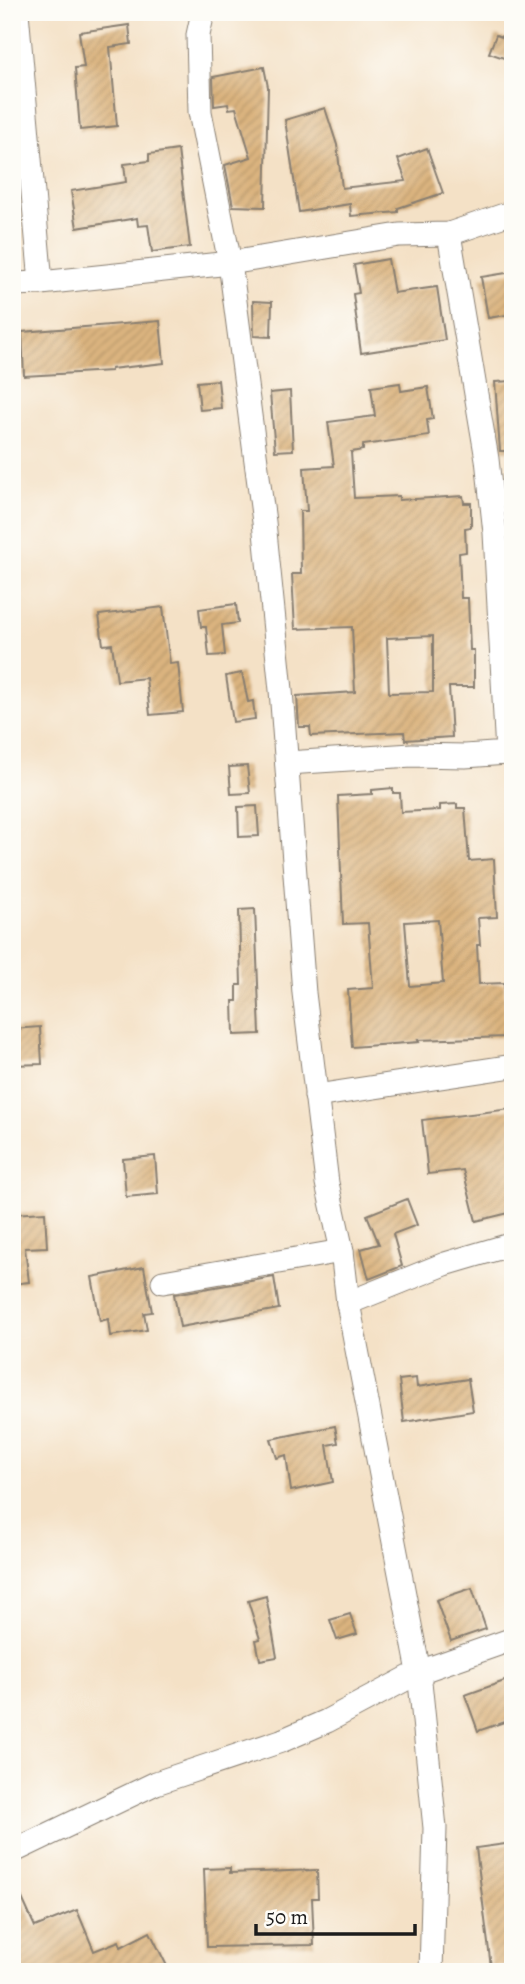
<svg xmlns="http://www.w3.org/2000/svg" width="525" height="1984" font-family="Alegreya,serif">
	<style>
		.building { fill: url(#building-hatch); fill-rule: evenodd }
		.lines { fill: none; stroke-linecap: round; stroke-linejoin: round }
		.street-casing { stroke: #887e71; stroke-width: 25 }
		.street { stroke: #fff; stroke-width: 23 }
	</style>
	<defs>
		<pattern id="building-hatch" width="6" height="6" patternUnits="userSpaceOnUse" patternTransform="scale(1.75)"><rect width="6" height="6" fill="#dbb47f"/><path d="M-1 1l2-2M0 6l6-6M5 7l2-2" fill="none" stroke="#bb9a6d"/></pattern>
	</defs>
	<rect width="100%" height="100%" fill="#fdfcf7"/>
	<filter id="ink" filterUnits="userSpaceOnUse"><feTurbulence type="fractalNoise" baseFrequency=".0143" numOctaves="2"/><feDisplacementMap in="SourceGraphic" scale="14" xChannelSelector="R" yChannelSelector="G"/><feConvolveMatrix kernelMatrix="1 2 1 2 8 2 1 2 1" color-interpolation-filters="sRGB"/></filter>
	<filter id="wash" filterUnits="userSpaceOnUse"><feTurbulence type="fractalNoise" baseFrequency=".00686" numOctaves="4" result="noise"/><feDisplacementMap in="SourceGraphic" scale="28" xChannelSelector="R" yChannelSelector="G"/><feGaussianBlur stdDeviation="1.57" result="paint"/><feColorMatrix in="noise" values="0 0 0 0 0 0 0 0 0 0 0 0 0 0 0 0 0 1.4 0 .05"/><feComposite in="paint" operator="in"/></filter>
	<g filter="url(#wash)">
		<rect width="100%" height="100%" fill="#f4e1c6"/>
		<g id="blocks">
			<!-- building -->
			<g class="building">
				<path d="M129 25 131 44 110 47 117 126 80 130 75 68 84 67 79 32Z"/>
				<path d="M496 35 513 41V61L489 53Z"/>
				<path d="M264 67 268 87 265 207 233 206 225 165 251 157 236 108 229 109 228 104 214 106 213 77Z"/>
				<path d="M325 108 337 145 342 188 406 181 398 159 427 148 443 193 398 208V212L351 216 350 204 299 212 285 120Z"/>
				<path d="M178 150 190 247 152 252 148 225 138 226 137 218 77 228 71 191 126 182 124 164 149 161V154Z"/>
				<path d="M388 259 394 293 437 287 445 340 361 353 353 294 359 293 354 265Z"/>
				<path d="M513 272V314L488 318 481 277Z"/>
				<path d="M253 301 272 302 271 337 254 336Z"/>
				<path d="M160 321 164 363 111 369V371L24 376 22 332Z"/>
				<path d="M218 380 221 408 200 410 197 382Z"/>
				<path d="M513 381V451H500L495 382Z"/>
				<path d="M400 383 401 391 428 387 433 419 427 420 429 436 363 445V450L351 452 354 498 399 496V500L463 496 464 503H471V527L465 528 466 552 459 553 461 598H468L470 650H474V687H449L452 737 405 740 404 732 311 736 310 727H299L297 696 355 692 352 627 295 629 292 574H301L300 511H307L304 468 334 466 328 422 375 416 371 387ZM433 636V692L389 693 387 638Z"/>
				<path d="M290 391 293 450 275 451 270 393Z"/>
				<path d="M236 604 238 623 222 625 225 655 209 656 206 627H201L199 609Z"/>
				<path d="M163 607 170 664 178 663 183 712 150 715 146 678 117 681 112 644 103 645 99 615Z"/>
				<path d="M242 673 248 702 253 701 255 719 233 722 226 676Z"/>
				<path d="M247 766 250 793 231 794 229 767Z"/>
				<path d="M393 788V793H400L401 812 440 810V805L457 804V808H465L469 861 494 859 497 917 478 918 480 945H477L479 984 504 983 506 1037 418 1040 419 1042 352 1047 348 990 373 988 368 923 343 924 338 796 372 794V790ZM438 920 443 983 410 986 405 922Z"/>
				<path d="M257 806 259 836 239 837 238 807Z"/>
				<path d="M255 909 260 1034 234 1035 233 1001H237V985H241L239 910Z"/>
				<path d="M40 1027 42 1064 12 1065V1029Z"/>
				<path d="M510 1109 513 1133V1212L476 1221 463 1170 428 1174 422 1120Z"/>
				<path d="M155 1156 158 1194 126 1197 123 1159Z"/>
				<path d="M407 1199 417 1225 393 1234 402 1266 369 1279 361 1249 379 1244 367 1215Z"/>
				<path d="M45 1212 47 1247 25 1248 29 1282 12 1284V1214Z"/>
				<path d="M144 1267 152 1312 144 1313 147 1330 110 1336 108 1319 100 1321 92 1277Z"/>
				<path d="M274 1277 279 1309 180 1327 174 1294Z"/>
				<path d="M416 1378 417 1387 468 1379 473 1411 404 1422 399 1380Z"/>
				<path d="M335 1426 338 1443 327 1445 333 1482 291 1491 286 1455 277 1458 271 1439Z"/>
				<path d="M472 1588 486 1629 451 1641 436 1600Z"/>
				<path d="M266 1596 277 1657 260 1660 256 1640 260 1639 248 1601Z"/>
				<path d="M350 1614 357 1634 337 1640 330 1620Z"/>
				<path d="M513 1678V1719L478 1731 465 1695Z"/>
				<path d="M513 1843V1964L491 1967 476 1848Z"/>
				<path d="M230 1868V1873L317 1870 318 1898H312L314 1945 207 1947 204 1869Z"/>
				<path d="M12 1876 35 1927 77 1910 94 1951 119 1941 121 1947 150 1932 170 1972H12Z"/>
			</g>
		</g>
	</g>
	<g filter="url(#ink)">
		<use href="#blocks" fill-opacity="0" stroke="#887e71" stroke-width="2"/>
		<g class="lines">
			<!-- street casing -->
			<g class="street-casing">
				<g id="street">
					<path d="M17 12 41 283"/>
					<path d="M203 12 198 35 200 112 230 263 264 522 281 690 304 993 327 1183 342 1251 348 1303 419 1672 435 1828 431 1972"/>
					<path d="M12 284 41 283 230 263 399 235 449 234 513 212"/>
					<path d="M287 763 412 755 465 756 507 753 495 533 487 459 449 234"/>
					<path d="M316 1096 513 1066"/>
					<path d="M163 1282 342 1251"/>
					<path d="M348 1303 445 1264 513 1244"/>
					<path d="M12 1852 156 1783 281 1741 327 1721 419 1672 513 1639"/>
				</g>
			</g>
			<!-- street -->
			<use href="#street" class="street"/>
		</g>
	</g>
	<!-- margin -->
	<rect width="525" height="1984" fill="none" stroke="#fdfcf7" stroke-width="42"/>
	<!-- scale -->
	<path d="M256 1924v10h159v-10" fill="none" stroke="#1c1c1c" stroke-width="3.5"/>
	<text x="266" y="1924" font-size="21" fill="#1c1c1c" stroke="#fdfcf7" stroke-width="5" paint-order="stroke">50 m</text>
</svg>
